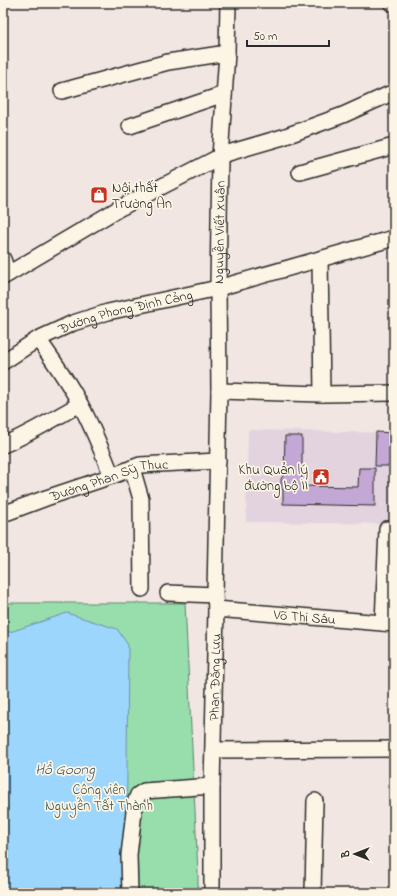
<svg xmlns="http://www.w3.org/2000/svg" width="397" height="896" font-family="'Indie Flower',sans-serif">
	<style>
		.built { fill: #e3d3de }
		.green { fill: #97deac; stroke: #61846c }
		.water { fill: #9dd6fd; stroke: #6f92a9 }
		.building { fill: #c3a8d5; stroke: #2b2b2b }
		.lines { fill: none; stroke-linecap: round; stroke-linejoin: round }
		.minor-casing { stroke: #2b2b2b; stroke-width: 18 }
		.minor { stroke: #fcf5e5; stroke-width: 15 }
		.labels { text-anchor: middle; stroke-width: 3.5; stroke-linejoin: round; paint-order: stroke }
		.poi-label { font-size: 14px; fill: #2b2b2b; stroke: #fcf5e5; text-anchor: start }
		.street-label { font-size: 14px; fill: #2b2b2b; stroke: #fcf5e5 }
		.park-label { font-size: 14px; fill: #46584b; stroke: #fcf5e5 }
		.water-label { font-size: 15px; font-style: italic; fill: #485660; stroke: #fcf5e5 }
	</style>
	<rect width="100%" height="100%" fill="#f1e6e2"/>
	<filter id="ink" filterUnits="userSpaceOnUse"><feTurbulence type="fractalNoise" baseFrequency=".025" numOctaves="2"/><feDisplacementMap in="SourceGraphic" scale="8" xChannelSelector="R" yChannelSelector="G"/><feConvolveMatrix kernelMatrix="1 2 1 2 8 2 1 2 1" color-interpolation-filters="sRGB"/></filter>
	<g filter="url(#ink)">
		<!-- built -->
		<path class="built" d="M248 430 394 433V524L246 522Z"/>
		<!-- green -->
		<path class="green" d="M3 603H185L198 873V893H3Z"/>
		<!-- water -->
		<path class="water" d="M67 613 117 629 128 645 126 893H3V631L10 632Z"/>
		<!-- building -->
		<g class="building">
			<path d="M376 432 394 433V466H375Z"/>
			<path d="M285 436H302V486L358 487 359 468H375V506L283 504V491L281 486V479L284 474Z"/>
		</g>
		<g class="lines">
			<!-- minor casing -->
			<g class="minor-casing">
				<g id="minor">
					<path d="M392 3 394 4"/>
					<path d="M62 91 168 62 227 53"/>
					<path d="M130 126 224 94"/>
					<path d="M300 172 394 146"/>
					<path d="M3 259 8 274"/>
					<path d="M320 259 322 394"/>
					<path d="M3 277 118 209 225 154 283 137 343 115 394 92"/>
					<path d="M38 339C53 360 68 381 80 404 93 427 102 452 112 476"/>
					<path id="s1" d="M3 362 38 339 73 323 108 312 218 288 394 238"/>
					<path d="M219 391 322 394 394 393"/>
					<path d="M3 445C30 434 55 418 80 404"/>
					<path d="M132 468 141 499 142 589"/>
					<path id="s2" d="M3 514 46 498 112 476 140 465 218 461"/>
					<path d="M168 593 215 595"/>
					<path id="s3" d="M216 609 394 624"/>
					<path d="M383 623 387 529"/>
					<path d="M213 750 394 749"/>
					<path d="M130 893 129 855 135 803 138 795 144 791 212 786"/>
					<path id="s4" d="M212 893V786L216 609 215 595 219 391 218 288 220 157 227 53 228 3"/>
					<path d="M313 893 315 801"/>
				</g>
			</g>
			<!-- minor -->
			<use href="#minor" class="minor"/>
		</g>
	</g>
	<!-- icons -->
	<defs>
		<g id="shop-square" transform="scale(0.9)"><rect x="-9" y="-9" width="18" height="18" rx="4" fill="#c8321e" stroke="#fcf5e5"/><path d="M-5-2.5h2.3a2.7 3.5 0 0 1 5.4 0H5L5.5 6h-11ZM-1.5-2.5h3a1.5 2.3 0 0 0-3 0Z" fill="#fff"/></g>
		<g id="civic-square" transform="scale(0.9)"><rect x="-9" y="-9" width="18" height="18" rx="4" fill="#c8321e" stroke="#fcf5e5"/><path d="M-.6-6.5H3V-4.5H.6V-3L4-1V1h2V6H-6V1h2V-1L-.6-3ZM-1.2 2.5V6h2.4V2.5Z" fill="#fff"/></g>
	</defs>
	<g fill-rule="evenodd">
		<use href="#shop-square" x="99" y="195"/>
		<use href="#civic-square" x="321" y="477"/>
	</g>
	<g class="labels">
		<!-- poi labels -->
		<g class="poi-label">
			<text x="112" y="192">Nội thất<tspan x="112" dy="16">Trường An</tspan></text>
			<text x="308" y="474" text-anchor="end">Khu Quản lý<tspan x="308" dy="16">đường bộ II</tspan></text>
		</g>
		<!-- street labels -->
		<g class="street-label">
			<text dy="5" stroke="none"><textPath href="#s4" startOffset="661">Nguyễn Viết Xuân</textPath></text>
			<text dy="5" stroke="none"><textPath href="#s1" startOffset="134">Đường Phong Định Cảng</textPath></text>
			<text dy="5" stroke="none"><textPath href="#s2" startOffset="112">Đường Phan Sỹ Thục</textPath></text>
			<text dy="5" stroke="none"><textPath href="#s3" startOffset="89">Võ Thị Sáu</textPath></text>
			<text dy="5" stroke="none"><textPath href="#s4" startOffset="216">Phan Đăng Lưu</textPath></text>
		</g>
		<!-- park labels -->
		<g class="park-label">
			<text x="99" y="794">Công viên<tspan x="99" dy="16">Nguyễn Tất Thành</tspan></text>
		</g>
		<!-- water labels -->
		<g class="water-label">
			<text x="65" y="774">Hồ Goong</text>
		</g>
	</g>
	<!-- margin -->
	<rect width="397" height="896" fill="none" stroke="#fcf5e5" stroke-width="16"/>
	<rect x="8" y="8" width="381" height="880" fill="none" stroke="#2b2b2b" stroke-width="1.5" filter="url(#ink)"/>
	<!-- north arrow -->
	<g transform="translate(355 854) rotate(270)" stroke="#fcf5e5" stroke-width="3" paint-order="stroke">
	<path d="M0-3L7 15L0 10L-7 15Z" fill="#2b2b2b"/>
	<text y="-6" font-size="11" font-weight="bold" text-anchor="middle" fill="#2b2b2b">B</text>
	</g>
	<!-- scale -->
	<path d="M247 40v6h82v-6" fill="none" stroke="#2b2b2b" stroke-width="2"/>
	<text x="253" y="40" font-size="12" fill="#2b2b2b" stroke="#fcf5e5" stroke-width="3" paint-order="stroke">50 m</text>
</svg>
